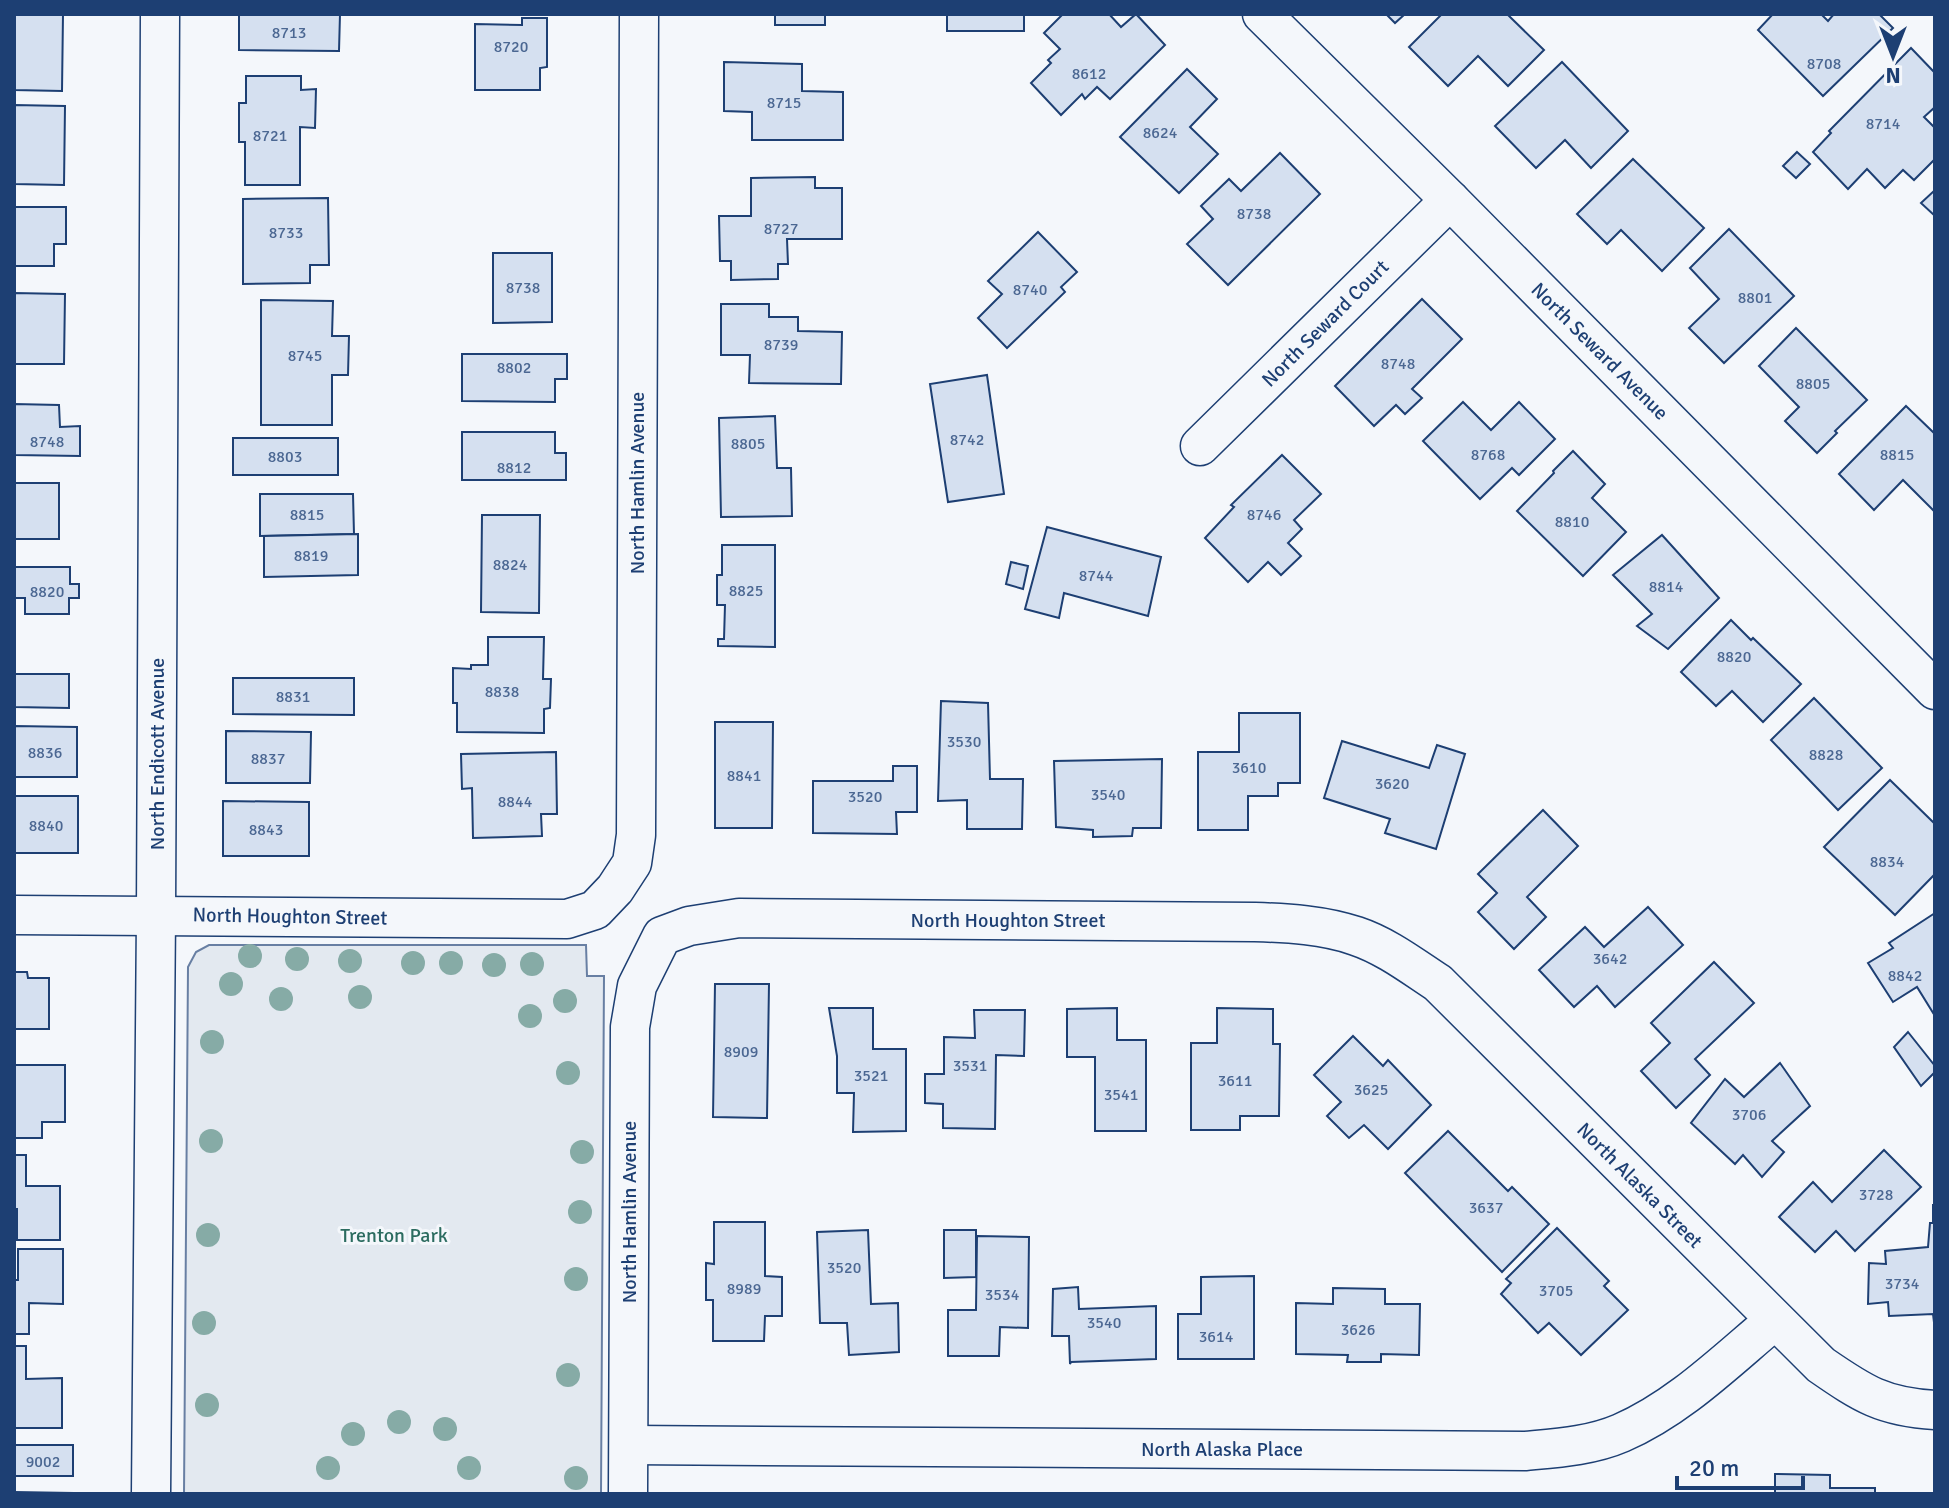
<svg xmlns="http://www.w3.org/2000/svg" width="1949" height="1508" font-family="Signika,sans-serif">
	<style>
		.green { fill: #e3e9f0; stroke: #687fa3; stroke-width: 2 }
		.building { fill: #d5e0f0; stroke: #1d3f73; stroke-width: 2 }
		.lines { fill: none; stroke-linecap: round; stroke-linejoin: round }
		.street-casing { stroke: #1d3f73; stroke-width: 41 }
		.street { stroke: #f4f7fb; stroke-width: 38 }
		.tree { fill: #86aba6 }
		.labels { text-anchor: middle; stroke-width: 6; stroke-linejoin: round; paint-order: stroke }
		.number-label { font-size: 16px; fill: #4b6792 }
		.street-label { font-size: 20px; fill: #1d3f73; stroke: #f4f7fb }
		.park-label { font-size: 20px; fill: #2c6c60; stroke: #f4f7fb }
	</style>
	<rect width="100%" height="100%" fill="#f4f7fb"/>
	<!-- green -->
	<path class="green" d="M209 945H586L587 976H604L601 1494H184L188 967 196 952Z"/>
	<!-- building -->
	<g class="building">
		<path d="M14 14H63L62 91 14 90Z"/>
		<path d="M239 14H340L339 51 239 50Z"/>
		<rect x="775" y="14" width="50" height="11"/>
		<rect x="947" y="14" width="77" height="17"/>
		<path d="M1063 14H1109L1121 27 1136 14 1165 45 1110 99 1097 87 1085 99 1082 94 1061 115 1031 83 1051 63 1048 60 1060 49 1044 33Z"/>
		<path d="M1386 14H1405L1395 23Z"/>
		<path d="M1442 14H1507L1544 50 1508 86 1478 56 1448 86 1409 47Z"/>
		<path d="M1773 14H1821L1828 21 1834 14H1879L1893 28 1823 96 1758 30Z"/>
		<path d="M522 18H547V67L540 68V90H475V24L522 25Z"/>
		<path d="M1911 48 1935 73V107L1924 117 1935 128V159L1914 180 1903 170 1885 188 1867 169 1848 189 1813 152 1831 133 1829 131Z"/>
		<path d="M724 62 802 64V91L843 92V140H752V112L724 111Z"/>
		<path d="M1562 62 1628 131 1591 168 1565 140 1536 168 1495 126Z"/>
		<path d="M1187 69 1217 99 1190 127 1218 154 1179 193 1120 137Z"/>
		<path d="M246 76H301V90L316 89 315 128 300 127V185H245V142H239V103H246Z"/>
		<path d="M14 105 65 106 64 185 14 184Z"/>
		<path d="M1797 152 1810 164 1796 178 1783 166Z"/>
		<path d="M1280 153 1320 194 1228 285 1187 244 1213 219 1201 206 1229 179 1241 191Z"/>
		<path d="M1633 159 1704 228 1662 271 1621 230 1607 244 1577 214Z"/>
		<path d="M815 177V188H842V239H787L788 264H778V279L731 280V261H720L719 216H751V178Z"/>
		<path d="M1935 190V216L1921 203Z"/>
		<path d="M328 198 329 265H310V283L243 284V199Z"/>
		<path d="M14 207H66V244H54V266H14Z"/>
		<path d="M1729 229 1794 296 1724 363 1689 328 1719 299 1690 268Z"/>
		<path d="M1038 232 1077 272 1061 287 1065 292 1007 348 978 318 1002 294 988 281Z"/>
		<path d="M493 253H552V322L493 323Z"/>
		<path d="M14 293 65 294 64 364H14Z"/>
		<path d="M1422 299 1462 339 1412 389 1422 398 1405 414 1396 405 1374 426 1335 386Z"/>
		<path d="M261 300 333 301 332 336H349L348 375H332V425H261Z"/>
		<path d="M721 304H769V317H798V331L842 332 841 384 749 383 750 355H721Z"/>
		<path d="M1796 328 1867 400 1835 431 1837 433 1817 453 1785 421 1799 407 1759 366Z"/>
		<path d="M462 354H567V379H555V402L462 401Z"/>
		<path d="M987 375 1004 494 948 502 930 384Z"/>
		<path d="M1463 402 1491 430 1519 402 1555 439 1519 475 1512 468 1480 499 1423 441Z"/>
		<path d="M14 404 59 405 60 427 80 426V456L14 455Z"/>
		<path d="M1906 406 1935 434V508L1933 510 1903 480 1874 510 1839 474Z"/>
		<path d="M775 416 777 468H791L792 516 721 517 719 418Z"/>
		<path d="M462 432H555V453H566V480H462Z"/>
		<rect x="233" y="438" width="105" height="37"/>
		<path d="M1573 451 1605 484 1592 498 1626 532 1583 576 1517 511 1554 473 1553 471Z"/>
		<path d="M1282 455 1321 494 1294 520 1302 529 1288 543 1301 556 1281 575 1268 562 1248 582 1205 538 1234 507 1231 505Z"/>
		<rect x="14" y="483" width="45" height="56"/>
		<path d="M260 494H353L354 534 260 536Z"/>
		<path d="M482 515H540L539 613 481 612Z"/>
		<path d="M1047 527 1161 557 1148 616 1064 593 1059 618 1025 609Z"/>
		<path d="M358 534V575L264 577V536Z"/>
		<path d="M1662 535 1719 598 1668 649 1637 626 1652 614 1613 575Z"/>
		<path d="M722 545H775V647L718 646V639H724L725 605H717V575H722Z"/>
		<path d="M1011 562 1028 566 1023 589 1006 584Z"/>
		<path d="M14 567H70V584H79V598H69V614H25V598H14Z"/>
		<path d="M1731 620 1751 640 1753 638 1801 684 1763 722 1732 691 1716 706 1681 672Z"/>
		<path d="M488 637H544L543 679H551L550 708 544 709V733L457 732V703H453V668L471 669V665H488Z"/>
		<path d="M14 674H69V708L14 707Z"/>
		<path d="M233 678H354V715L233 714Z"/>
		<path d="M1814 698 1882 768 1838 810 1771 740Z"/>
		<path d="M941 701 988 703 990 779H1023L1022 829H967V800L938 801Z"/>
		<path d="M1239 713H1300V783H1278V796H1248V830H1198V752H1239Z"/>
		<path d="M715 722H773L772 828H715Z"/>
		<path d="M14 726 77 727V777H14Z"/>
		<path d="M226 731 311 732 310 783H226Z"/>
		<path d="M1342 741 1429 768 1437 745 1465 754 1436 849 1385 833 1390 819 1324 798Z"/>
		<path d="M556 752 557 814H541L542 836 473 838 472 788 462 789 461 754Z"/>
		<path d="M1162 759 1161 828H1133L1132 836 1093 837V830L1056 827 1054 761Z"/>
		<path d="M893 766H917V812H896L897 834 813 833V781H893Z"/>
		<path d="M1890 780 1935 824V874L1895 915 1824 847Z"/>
		<rect x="14" y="796" width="64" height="57"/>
		<path d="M223 801 309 802V856H223Z"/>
		<path d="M1543 810 1578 846 1527 897 1546 917 1514 949 1478 912 1497 893 1478 874Z"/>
		<path d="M1648 907 1683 945 1615 1007 1597 986 1574 1007 1539 970 1585 927 1604 947Z"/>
		<path d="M1935 913V1016L1917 987 1893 1002 1868 963 1893 948 1889 943Z"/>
		<path d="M1714 962 1754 1003 1695 1059 1710 1075 1676 1108 1641 1071 1670 1043 1651 1023Z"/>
		<path d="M14 972H27L28 978H49V1029H14Z"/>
		<path d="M715 984H769L767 1118 713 1117Z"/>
		<path d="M829 1008H873V1049H906V1131L853 1132 854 1093H837V1056Z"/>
		<path d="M1117 1008V1040H1146V1131H1095V1057H1067V1009Z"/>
		<path d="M1217 1008 1273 1009V1044H1280L1279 1116H1240V1130H1191V1043H1217Z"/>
		<path d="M974 1010H1025L1024 1056 996 1055 995 1129 943 1128V1104L925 1103V1074H944V1037L975 1038Z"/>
		<path d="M1908 1032 1935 1066V1072L1921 1086 1894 1047Z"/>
		<path d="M1353 1036 1383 1066 1388 1060 1431 1105 1388 1149 1364 1125 1349 1138 1327 1116 1341 1102 1314 1075Z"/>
		<path d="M1780 1063 1810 1106 1772 1141 1784 1152 1762 1177 1743 1155 1735 1164 1691 1123 1725 1079 1744 1097Z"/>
		<path d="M14 1065H65V1122H42V1138H14Z"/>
		<path d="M1448 1131 1508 1191 1512 1187 1549 1224 1502 1272 1405 1173Z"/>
		<path d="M1884 1150 1921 1187 1855 1251 1836 1231 1815 1252 1779 1217 1813 1182 1832 1202Z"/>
		<path d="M14 1155H26V1186H60V1240H17V1209H14Z"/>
		<path d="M1933 1205H1935V1331L1933 1314 1889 1316 1888 1302 1868 1304 1869 1263 1886 1264 1885 1251 1928 1247 1930 1223H1933Z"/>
		<path d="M714 1222H765V1276L782 1277V1316H765L764 1341H713V1300H706V1263L714 1264Z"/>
		<path d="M1557 1228 1609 1281 1604 1286 1628 1310 1581 1355 1549 1323 1538 1333 1501 1294 1511 1283 1506 1279Z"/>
		<path d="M868 1230 871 1304 898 1303 899 1352 849 1355 847 1323H820L817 1232Z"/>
		<path d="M944 1230H976V1277L944 1278Z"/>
		<path d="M977 1236 1029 1237 1028 1328 1000 1327 999 1356H948V1310H976Z"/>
		<path d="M18 1249H63V1304L29 1303V1334H14V1280H18Z"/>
		<path d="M1254 1276V1359H1178V1314H1201V1277Z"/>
		<path d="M1078 1287 1079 1309 1156 1306V1359L1071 1362 1070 1364 1069 1336H1052L1053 1289Z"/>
		<path d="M1333 1288 1385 1289V1304H1420L1419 1355 1381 1354V1362H1347L1348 1355 1296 1354V1303L1333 1304Z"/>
		<path d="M14 1346H26V1379L62 1378V1428H14Z"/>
		<rect x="14" y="1445" width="59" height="31"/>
		<path d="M1775 1474 1830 1475V1488H1875V1494H1775Z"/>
		<path d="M14 1492 73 1493V1494H14Z"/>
		<rect x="1668" y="1493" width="51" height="1"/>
	</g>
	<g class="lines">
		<!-- street casing -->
		<g class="street-casing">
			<g id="street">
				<path d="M1262 14 1450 200 1935 690"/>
				<path d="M1200 446 1450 200"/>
				<path d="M14 915 567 919 595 910 615 889 632 863 636 835 639 14"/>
				<path d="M629 1445 1525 1451C1557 1448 1591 1446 1621 1433 1679 1408 1727 1360 1775 1320"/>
				<path d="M151 1494 156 915 160 14"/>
				<path d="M628 1494 630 1027 637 986 662 936 689 926 739 918 1255 922C1288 923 1324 925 1356 936 1386 946 1412 966 1438 983L1821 1365C1863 1394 1883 1407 1935 1410"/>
			</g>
		</g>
		<!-- street -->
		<use href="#street" class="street"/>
	</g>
	<!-- trees -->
	<g class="tree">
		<circle cx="250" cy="956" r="12"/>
		<circle cx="297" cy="959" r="12"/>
		<circle cx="350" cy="961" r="12"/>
		<circle cx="413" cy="963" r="12"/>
		<circle cx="451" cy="963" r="12"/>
		<circle cx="532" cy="964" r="12"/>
		<circle cx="494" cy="965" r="12"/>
		<circle cx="231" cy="984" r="12"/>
		<circle cx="360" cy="997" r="12"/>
		<circle cx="281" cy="999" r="12"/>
		<circle cx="565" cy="1001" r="12"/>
		<circle cx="530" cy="1016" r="12"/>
		<circle cx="212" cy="1042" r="12"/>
		<circle cx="568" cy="1073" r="12"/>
		<circle cx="211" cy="1141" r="12"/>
		<circle cx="582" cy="1152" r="12"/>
		<circle cx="580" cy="1212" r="12"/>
		<circle cx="208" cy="1235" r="12"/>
		<circle cx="576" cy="1279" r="12"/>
		<circle cx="204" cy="1323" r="12"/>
		<circle cx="568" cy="1375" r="12"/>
		<circle cx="207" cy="1405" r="12"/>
		<circle cx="399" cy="1422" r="12"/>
		<circle cx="445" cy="1429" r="12"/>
		<circle cx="353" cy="1434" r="12"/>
		<circle cx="328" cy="1468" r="12"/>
		<circle cx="469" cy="1468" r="12"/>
		<circle cx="576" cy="1478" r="12"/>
	</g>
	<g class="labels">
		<!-- number labels -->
		<g class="number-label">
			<text x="289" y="38">8713</text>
			<text x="511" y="52">8720</text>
			<text x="1824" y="69">8708</text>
			<text x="1089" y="79">8612</text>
			<text x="784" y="108">8715</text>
			<text x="1883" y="129">8714</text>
			<text x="1160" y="138">8624</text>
			<text x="270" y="141">8721</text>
			<text x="1254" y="219">8738</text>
			<text x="781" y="234">8727</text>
			<text x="286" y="238">8733</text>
			<text x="523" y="293">8738</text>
			<text x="1030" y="295">8740</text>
			<text x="1755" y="303">8801</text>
			<text x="781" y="350">8739</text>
			<text x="305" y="361">8745</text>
			<text x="1398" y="369">8748</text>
			<text x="514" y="373">8802</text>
			<text x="1813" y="389">8805</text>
			<text x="967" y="445">8742</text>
			<text x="47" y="447">8748</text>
			<text x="748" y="449">8805</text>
			<text x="1488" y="460">8768</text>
			<text x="1897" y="460">8815</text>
			<text x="285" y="462">8803</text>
			<text x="514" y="473">8812</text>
			<text x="307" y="520">8815</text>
			<text x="1264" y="520">8746</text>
			<text x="1572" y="527">8810</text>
			<text x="311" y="561">8819</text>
			<text x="510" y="570">8824</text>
			<text x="1096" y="581">8744</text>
			<text x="1666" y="592">8814</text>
			<text x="746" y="596">8825</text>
			<text x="47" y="597">8820</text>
			<text x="1734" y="662">8820</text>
			<text x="502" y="697">8838</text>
			<text x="293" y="702">8831</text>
			<text x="964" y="747">3530</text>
			<text x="45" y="758">8836</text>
			<text x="1826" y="760">8828</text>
			<text x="268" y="764">8837</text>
			<text x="1249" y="773">3610</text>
			<text x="744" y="781">8841</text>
			<text x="1392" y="789">3620</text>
			<text x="1108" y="800">3540</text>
			<text x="865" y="802">3520</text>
			<text x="515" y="807">8844</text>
			<text x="46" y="831">8840</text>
			<text x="266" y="835">8843</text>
			<text x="1887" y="867">8834</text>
			<text x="1610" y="964">3642</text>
			<text x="1905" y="981">8842</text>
			<text x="741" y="1057">8909</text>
			<text x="970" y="1071">3531</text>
			<text x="871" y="1081">3521</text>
			<text x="1235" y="1086">3611</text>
			<text x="1371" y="1095">3625</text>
			<text x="1121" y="1100">3541</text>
			<text x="1749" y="1120">3706</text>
			<text x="1876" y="1200">3728</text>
			<text x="1486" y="1213">3637</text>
			<text x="844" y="1273">3520</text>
			<text x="1902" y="1289">3734</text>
			<text x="744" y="1294">8989</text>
			<text x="1556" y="1296">3705</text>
			<text x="1002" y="1300">3534</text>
			<text x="1104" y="1328">3540</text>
			<text x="1358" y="1335">3626</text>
			<text x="1216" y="1342">3614</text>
			<text x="43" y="1467">9002</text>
		</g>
		<!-- street labels -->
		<g class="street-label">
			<text transform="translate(1325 323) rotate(-45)" y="7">North Seward Court</text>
			<text transform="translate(1600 351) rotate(45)" y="7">North Seward Avenue</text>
			<text transform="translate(637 483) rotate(-90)" y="7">North Hamlin Avenue</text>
			<text transform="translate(157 754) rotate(-90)" y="7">North Endicott Avenue</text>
			<text transform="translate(290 916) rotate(1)" y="7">North Houghton Street</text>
			<text x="1008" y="927">North Houghton Street</text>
			<text transform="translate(1640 1185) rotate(45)" y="7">North Alaska Street</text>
			<text transform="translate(629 1212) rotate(-90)" y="7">North Hamlin Avenue</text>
			<text x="1222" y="1456">North Alaska Place</text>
		</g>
		<!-- park labels -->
		<g class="park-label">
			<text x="394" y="1242">Trenton Park</text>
		</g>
	</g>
	<!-- border -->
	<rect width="1949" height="1508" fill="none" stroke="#1d3f73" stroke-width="32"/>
	<!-- north arrow -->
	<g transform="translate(1893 56) rotate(180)" stroke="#f4f7fb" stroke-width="6" paint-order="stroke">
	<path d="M0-6L14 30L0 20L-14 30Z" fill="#1d3f73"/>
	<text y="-12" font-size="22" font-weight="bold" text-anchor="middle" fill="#1d3f73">N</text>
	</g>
	<!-- scale -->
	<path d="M1677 1476v12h126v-12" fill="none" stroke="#1d3f73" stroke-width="4"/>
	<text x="1689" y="1476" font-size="24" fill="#1d3f73" stroke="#f4f7fb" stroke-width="6" paint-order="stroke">20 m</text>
</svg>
